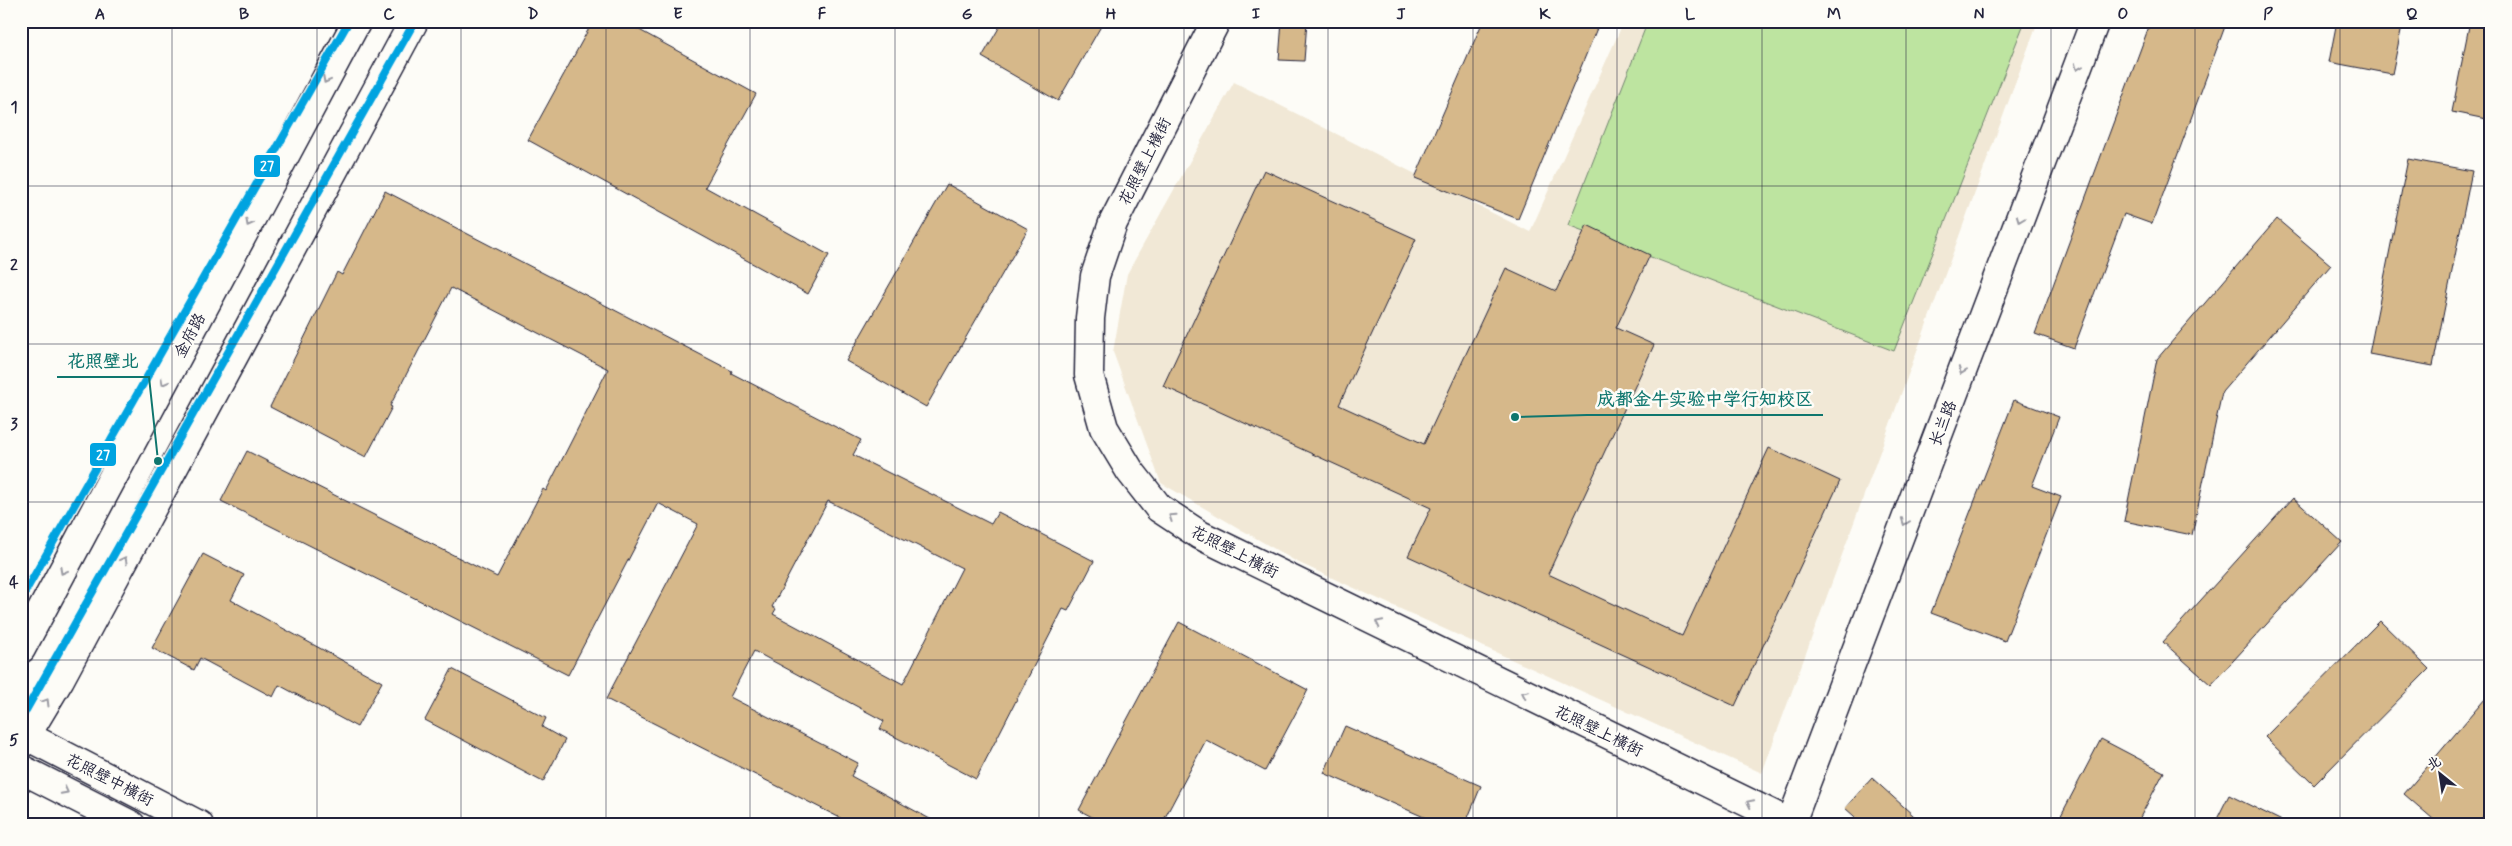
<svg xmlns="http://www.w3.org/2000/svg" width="2512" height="846" font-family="Mynerve,'LXGW WenKai TC',sans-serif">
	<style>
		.built { fill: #f1e8d6 }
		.green { fill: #bde4a0; stroke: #70836e }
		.building { fill: #d6b88a; stroke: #22223b; fill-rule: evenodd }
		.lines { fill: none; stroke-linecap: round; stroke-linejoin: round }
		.street-casing { stroke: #22223b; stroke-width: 31 }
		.secondary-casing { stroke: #22223b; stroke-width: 31 }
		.street { stroke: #fdfcf7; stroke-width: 28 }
		.secondary { stroke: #fdfcf7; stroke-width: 28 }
		.metro-1-casing { stroke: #fdfcf7; stroke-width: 11 }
		.metro-1 { stroke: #00a3e0; stroke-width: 8 }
		.oneway { stroke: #9a9aa2 }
		.grid { fill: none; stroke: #22223b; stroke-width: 1; stroke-opacity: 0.55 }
		.labels { text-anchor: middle; stroke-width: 5; stroke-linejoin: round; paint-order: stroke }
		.street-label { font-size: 16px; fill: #22223b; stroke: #fdfcf7 }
		.leader { fill: none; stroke: #0f766e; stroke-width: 2 }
		.callout-dot { fill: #0f766e; stroke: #fdfcf7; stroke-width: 2 }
		.callout-label { font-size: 18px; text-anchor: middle; font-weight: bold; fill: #0f766e; stroke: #fdfcf7; stroke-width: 5; stroke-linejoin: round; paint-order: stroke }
		.line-badge { stroke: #fdfcf7; stroke-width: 2 }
		.badge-label { font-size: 14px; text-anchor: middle; font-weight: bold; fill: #fff }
		.neatline { fill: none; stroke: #22223b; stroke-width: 2 }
		.grid-label { font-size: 16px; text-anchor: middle; font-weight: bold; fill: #22223b }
	</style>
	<rect width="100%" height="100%" fill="#fdfcf7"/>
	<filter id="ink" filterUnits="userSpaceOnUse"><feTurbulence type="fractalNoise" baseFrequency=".02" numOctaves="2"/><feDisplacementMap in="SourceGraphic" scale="10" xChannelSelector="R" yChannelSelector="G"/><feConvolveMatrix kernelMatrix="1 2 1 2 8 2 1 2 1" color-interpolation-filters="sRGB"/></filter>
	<g filter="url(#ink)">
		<!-- built -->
		<path class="built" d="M1624 21H2038L1762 773 1297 562 1161 483 1113 352 1127 274 1234 82 1530 232Z"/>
		<!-- green -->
		<path class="green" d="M1648 21H2025L1894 351 1568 225Z"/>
		<!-- building -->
		<g class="building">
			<path d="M593 21H623L756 94 705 187 829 255 808 294 528 140Z"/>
			<path d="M1003 21H1104L1058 101 982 57Z"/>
			<path d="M1282 21H1307L1304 61 1279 60Z"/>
			<path d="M1483 21H1600L1518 219 1415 178Z"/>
			<path d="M2151 21H2227L2152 224 2124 214 2074 348 2035 334Z"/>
			<path d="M2337 21H2403L2392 74 2329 62Z"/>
			<path d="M2470 21H2491V120L2452 112Z"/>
			<path d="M2408 159 2472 171 2433 366 2369 354Z"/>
			<path d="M1264 170 1416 239 1339 405 1424 444 1506 268 1556 291 1587 225 1650 255 1616 328 1654 345 1548 574 1682 636 1769 448 1840 481 1735 706 1408 556 1431 508 1163 386Z"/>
			<path d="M947 184 1028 229 926 407 846 361Z"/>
			<path d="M385 191 732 371 731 373 861 440 853 455 991 524 998 512 1094 561 1068 611 1063 609 976 779 880 729 884 721 754 651 730 697 858 763 851 776 941 825H854L606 699 698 524 658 503 568 675 221 501 247 451 497 577 543 489 546 491 608 369 451 288 390 406 392 407 366 457 270 407 337 272 342 275ZM828 501 962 568 903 684 773 614 776 609 772 607Z"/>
			<path d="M2277 219 2331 265 2222 392 2192 535 2124 521 2157 359Z"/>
			<path d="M2014 400 2059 417 2032 486 2061 497 2005 641 1931 613Z"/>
			<path d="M2293 498 2342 542 2211 685 2163 642Z"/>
			<path d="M203 554 244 575 231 600 382 682 357 727 279 685 273 697 200 658 194 670 152 648Z"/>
			<path d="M2380 621 2429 669 2314 785 2265 737Z"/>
			<path d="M1179 622 1308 690 1265 771 1206 740 1161 825H1107L1079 810Z"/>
			<path d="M452 669 546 718 542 727 565 740 543 782 425 720Z"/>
			<path d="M2491 692V807L2476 825H2440L2404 794Z"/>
			<path d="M1345 726 1481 786 1465 825H1442L1324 773Z"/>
			<path d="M2101 739 2164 772 2136 825H2056Z"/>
			<path d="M1872 778 1924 825H1864L1845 808Z"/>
			<path d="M2229 795 2290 825H2214Z"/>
		</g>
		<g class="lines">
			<!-- street casing -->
			<g class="street-casing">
				<path id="street" d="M1216 21 1113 223 1095 276 1090 318 1089 375 1104 428 1130 471 1159 508 1200 535 1794 825"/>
			</g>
			<!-- secondary casing -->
			<g class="secondary-casing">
				<g id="secondary">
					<path d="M21 649 357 21"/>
					<path d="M21 733 199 825"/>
					<path d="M21 744 60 679 414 21"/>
					<path d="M21 769 131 825"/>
					<path d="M1790 825 2095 21"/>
				</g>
			</g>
			<!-- street -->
			<use href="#street" class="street"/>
			<!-- secondary -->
			<use href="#secondary" class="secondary"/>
			<!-- metro-1 casing -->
			<g class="metro-1-casing">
				<g id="metro-1">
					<path d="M21 599 349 21"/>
					<path d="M21 719 415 21"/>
				</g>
			</g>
			<!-- metro-1 -->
			<use href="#metro-1" class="metro-1"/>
		</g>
		<!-- one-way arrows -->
		<defs><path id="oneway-chevron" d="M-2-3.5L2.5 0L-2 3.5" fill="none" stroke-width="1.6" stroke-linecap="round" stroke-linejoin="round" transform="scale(1.25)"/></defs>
		<g class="oneway">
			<use href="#oneway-chevron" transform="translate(2078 67) rotate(111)"/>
			<use href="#oneway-chevron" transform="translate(326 80) rotate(118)"/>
			<use href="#oneway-chevron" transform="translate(2020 219) rotate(111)"/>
			<use href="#oneway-chevron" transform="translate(249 223) rotate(118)"/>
			<use href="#oneway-chevron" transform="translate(1962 371) rotate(111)"/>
			<use href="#oneway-chevron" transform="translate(164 382) rotate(118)"/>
			<use href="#oneway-chevron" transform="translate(1172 517) rotate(-146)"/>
			<use href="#oneway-chevron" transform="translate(1905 522) rotate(111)"/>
			<use href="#oneway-chevron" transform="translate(124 560) rotate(-62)"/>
			<use href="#oneway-chevron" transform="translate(63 571) rotate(118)"/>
			<use href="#oneway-chevron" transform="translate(1379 623) rotate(-154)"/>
			<use href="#oneway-chevron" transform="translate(1525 694) rotate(-154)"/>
			<use href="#oneway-chevron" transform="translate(46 702) rotate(-59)"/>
			<use href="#oneway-chevron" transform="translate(65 791) rotate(27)"/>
			<use href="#oneway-chevron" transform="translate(1750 803) rotate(-154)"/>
		</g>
	</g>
	<!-- grid -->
	<path class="grid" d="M172 21V825M317 21V825M461 21V825M606 21V825M750 21V825M895 21V825M1039 21V825M1184 21V825M1328 21V825M1473 21V825M1617 21V825M1762 21V825M1906 21V825M2051 21V825M2195 21V825M2340 21V825M21 186H2491M21 344H2491M21 502H2491M21 660H2491"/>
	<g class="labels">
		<!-- street labels -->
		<g class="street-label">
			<text transform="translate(1144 161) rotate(-63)" y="6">花照壁上横街</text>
			<text transform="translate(189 335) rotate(-62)" y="6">金府路</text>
			<text transform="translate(1942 423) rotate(-69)" y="6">长兰路</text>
			<text transform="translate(1235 551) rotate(27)" y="6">花照壁上横街</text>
			<text transform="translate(1599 730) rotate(26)" y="6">花照壁上横街</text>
			<text transform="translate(110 779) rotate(27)" y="6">花照壁中横街</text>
		</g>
	</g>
	<!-- callouts -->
	<path class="leader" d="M158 461L149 377H57M1515 417L1587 415H1823"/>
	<g class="callout-dot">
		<circle cx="158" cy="461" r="5"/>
		<circle cx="1515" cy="417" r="5"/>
	</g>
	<g class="callout-label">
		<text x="103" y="367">花照壁北</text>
		<text x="1705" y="405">成都金牛实验中学行知校区</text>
	</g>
	<g class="line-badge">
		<rect x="253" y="154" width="28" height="24" rx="5" fill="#00a3e0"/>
		<rect x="89" y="442" width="28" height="25" rx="5" fill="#00a3e0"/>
	</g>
	<g class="badge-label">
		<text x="267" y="170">27</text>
		<text x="103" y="459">27</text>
	</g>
	<!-- margin -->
	<rect width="2512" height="846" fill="none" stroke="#fdfcf7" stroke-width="55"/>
	<!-- north arrow -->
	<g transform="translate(2440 774) rotate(330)" stroke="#fdfcf7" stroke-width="4" paint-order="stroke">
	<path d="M0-4L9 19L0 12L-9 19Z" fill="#22223b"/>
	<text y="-8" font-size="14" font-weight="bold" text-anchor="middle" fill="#22223b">北</text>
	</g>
	<rect x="28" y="28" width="2456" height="790" class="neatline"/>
	<g class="grid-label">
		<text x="100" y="19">A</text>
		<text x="244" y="19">B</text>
		<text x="389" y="19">C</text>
		<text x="533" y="19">D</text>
		<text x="678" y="19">E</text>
		<text x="822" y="19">F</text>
		<text x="967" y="19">G</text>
		<text x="1111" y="19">H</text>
		<text x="1256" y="19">I</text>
		<text x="1401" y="19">J</text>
		<text x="1545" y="19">K</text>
		<text x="1690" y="19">L</text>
		<text x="1834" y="19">M</text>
		<text x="1979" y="19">N</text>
		<text x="2123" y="19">O</text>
		<text x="2268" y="19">P</text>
		<text x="2412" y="19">Q</text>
		<text x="14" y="112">1</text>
		<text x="14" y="270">2</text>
		<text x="14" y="429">3</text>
		<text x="14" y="587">4</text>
		<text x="14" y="745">5</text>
	</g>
</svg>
